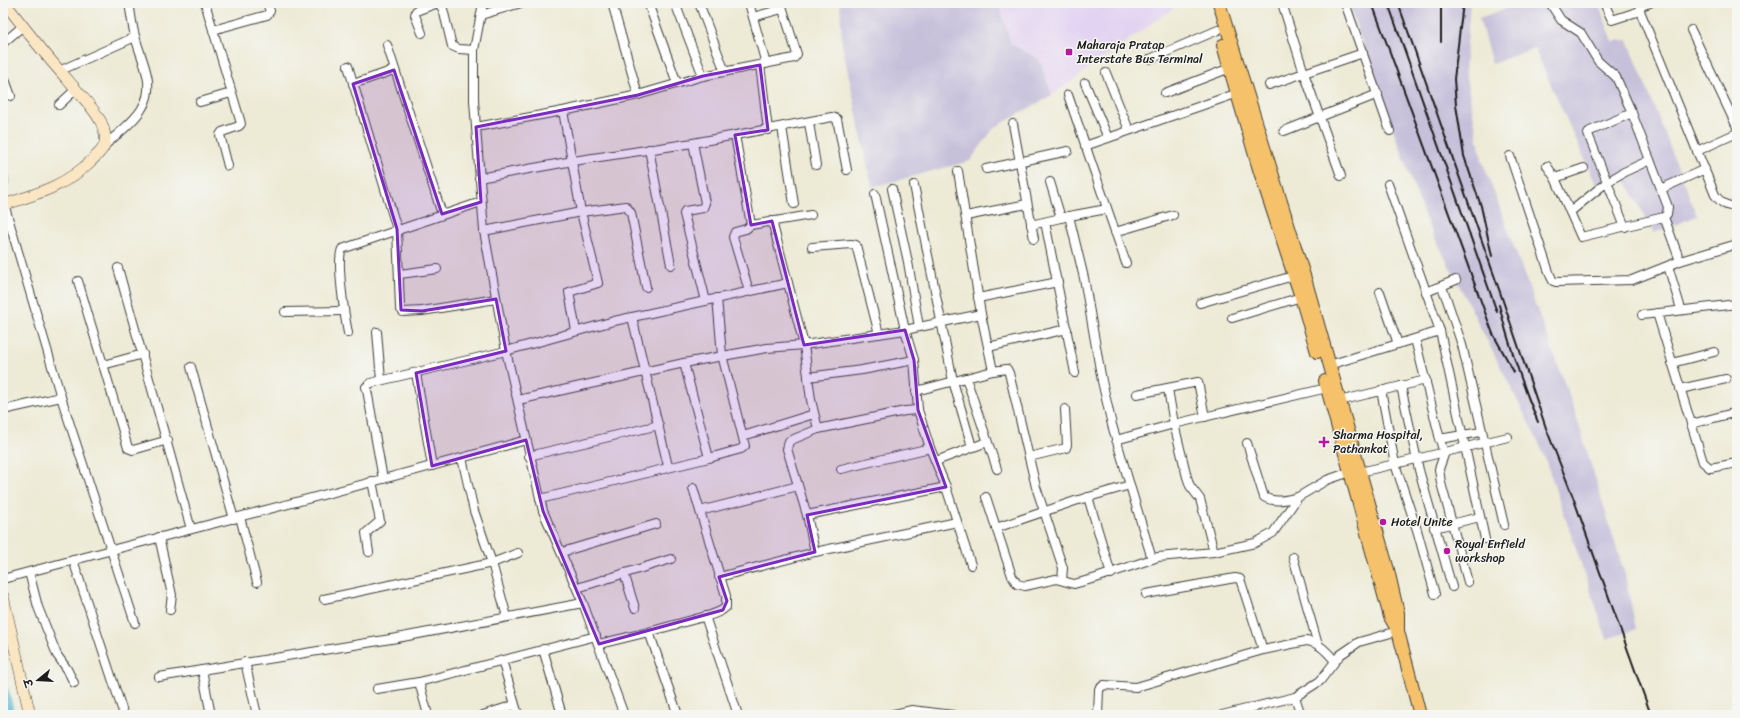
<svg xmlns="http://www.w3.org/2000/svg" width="1740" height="718" font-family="Sriracha,'Playpen Sans Deva',sans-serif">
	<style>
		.built { fill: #e3d3f2 }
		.industrial { fill: #c6c0da }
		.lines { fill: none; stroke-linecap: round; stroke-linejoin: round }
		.river { stroke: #50b5ce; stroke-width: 13 }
		.street-casing { stroke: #3b3b38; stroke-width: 10 }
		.secondary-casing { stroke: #3b3b38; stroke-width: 12 }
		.primary-casing { stroke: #3b3b38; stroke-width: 14 }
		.street { stroke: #fff; stroke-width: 8 }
		.secondary { stroke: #fbe6c4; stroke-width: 11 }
		.primary { stroke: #f5c16b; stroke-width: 12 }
		.rail { stroke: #1c1c1c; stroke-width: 2 }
		.marked { fill: #7b2cbf; fill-opacity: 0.2; stroke: #7b2cbf; stroke-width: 3; stroke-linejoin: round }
		.poi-dot { fill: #b5179e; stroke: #f6f6f2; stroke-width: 1.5 }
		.labels { text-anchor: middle; stroke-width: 3; stroke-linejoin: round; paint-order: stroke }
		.poi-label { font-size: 12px; fill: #1c1c1c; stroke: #f6f6f2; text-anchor: start }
	</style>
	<rect width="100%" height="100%" fill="#f6f6f2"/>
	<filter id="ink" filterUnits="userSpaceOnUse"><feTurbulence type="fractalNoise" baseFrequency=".025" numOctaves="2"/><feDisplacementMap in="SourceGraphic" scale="8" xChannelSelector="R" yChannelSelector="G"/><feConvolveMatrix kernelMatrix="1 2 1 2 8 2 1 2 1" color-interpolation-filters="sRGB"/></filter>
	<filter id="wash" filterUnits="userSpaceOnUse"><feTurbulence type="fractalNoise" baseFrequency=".012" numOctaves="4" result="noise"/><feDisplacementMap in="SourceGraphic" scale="16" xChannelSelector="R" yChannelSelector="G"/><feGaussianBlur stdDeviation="0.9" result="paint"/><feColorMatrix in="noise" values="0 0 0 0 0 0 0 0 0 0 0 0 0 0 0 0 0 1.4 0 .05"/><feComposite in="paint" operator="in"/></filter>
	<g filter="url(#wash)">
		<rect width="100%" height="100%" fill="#edead5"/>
		<!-- built -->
		<path class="built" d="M999 3H1188L1172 9 1052 95 1039 59 1011 44Z"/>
		<!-- industrial -->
		<g class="industrial">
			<path d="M840 3H999L1011 44 1039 59 1052 95 994 128 970 161 872 187 842 44Z"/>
			<path d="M1348 3H1470L1465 72 1482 160 1574 409 1625 575 1636 629 1607 639 1541 447 1425 218Z"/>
			<path d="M1520 3H1598L1613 41 1628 40 1697 216 1654 233 1624 178 1596 184 1534 48 1492 64 1479 18Z"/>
		</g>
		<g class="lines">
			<!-- river -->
			<g class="river">
				<path d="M3 177V181"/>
				<path d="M3 693 8 715"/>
			</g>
		</g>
	</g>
	<g filter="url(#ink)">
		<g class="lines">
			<!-- street casing -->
			<g class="street-casing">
				<g id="street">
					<path d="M205 3 240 120 241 124 239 126 222 132 220 135 228 166"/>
					<path d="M483 3 474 50V101L484 231 506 351 543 511 583 603 624 715"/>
					<path d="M612 3 638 95"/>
					<path d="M648 3 677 83"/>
					<path d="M675 3 703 76"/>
					<path d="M699 3 725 72"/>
					<path d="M749 3 766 64"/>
					<path d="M1282 3 1304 73 1341 176"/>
					<path d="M1345 3 1390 131"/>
					<path d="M1604 3 1612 20 1640 11"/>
					<path d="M1650 3 1641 6 1640 11 1715 195C1722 204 1726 206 1737 207"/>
					<path d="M481 15 521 3"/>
					<path d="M753 17 782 9"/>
					<path d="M213 30 267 15 270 11 267 3"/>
					<path d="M1691 30 1737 127"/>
					<path d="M422 33 415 15 416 11 438 3 443 9 452 46 459 49 474 50"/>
					<path d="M3 43 23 26"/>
					<path d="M387 45 442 214"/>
					<path d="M1150 59 1218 30"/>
					<path d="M760 65 768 130"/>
					<path d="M348 66 397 229 400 308 403 312 422 311 496 299"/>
					<path d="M59 71 135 37"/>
					<path d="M1106 73 1129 130"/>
					<path d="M3 74 11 96"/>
					<path d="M1085 83 1108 138"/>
					<path d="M353 84 394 70"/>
					<path d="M1269 85 1363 53"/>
					<path d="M1165 93 1230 68"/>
					<path d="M1068 95 1126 263"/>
					<path d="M200 102 231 93"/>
					<path d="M59 105 75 90"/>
					<path d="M563 111 581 212 598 283 569 292 576 331"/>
					<path d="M809 123 816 165"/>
					<path d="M1013 124 1034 239"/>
					<path d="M476 127 563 111 638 95 703 76 794 58 797 54 796 51 781 3"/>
					<path d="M782 127 794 204"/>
					<path d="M1284 131 1378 94"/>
					<path d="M735 135 751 225 746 229 735 232 733 237 749 291"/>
					<path d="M693 143 705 203 703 208 685 211 684 214 706 301"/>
					<path d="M104 146C116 135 132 124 141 110 158 85 141 61 135 36 132 25 131 14 129 3"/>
					<path d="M1085 146 1238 93"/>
					<path d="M649 149 671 265"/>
					<path d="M1697 151 1737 133"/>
					<path d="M1510 156 1550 275 1553 281 1556 282 1632 280 1680 261 1737 244"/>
					<path d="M1547 166 1555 178 1581 237 1664 217 1667 214 1668 207 1632 113 1616 77 1598 61 1581 33 1561 20 1550 3"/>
					<path d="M986 169 1068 151"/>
					<path d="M958 171 981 314 988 347 1067 329"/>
					<path d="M479 178 573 161 693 143 832 117 837 119 838 124 847 170"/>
					<path d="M1555 178 1584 168"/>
					<path d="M1050 182 1061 218"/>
					<path d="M1388 184 1440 331 1485 539"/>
					<path d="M914 185 953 381 972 447"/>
					<path d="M892 189 908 262 919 327"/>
					<path d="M1661 189 1705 169"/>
					<path d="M875 194 905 330 914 360 918 410 930 448 946 487 971 565"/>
					<path d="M4 204 61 397 135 623"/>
					<path d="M1570 212 1607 182 1624 172 1650 160"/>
					<path d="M966 216 1027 204"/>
					<path d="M1069 216 1107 209"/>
					<path d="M1664 217 1680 261"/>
					<path d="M772 221 804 345 811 400 818 429"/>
					<path d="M1045 222 1075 373"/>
					<path d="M751 225 811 215"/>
					<path d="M1031 225 1069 216 1084 278 1102 381 1112 425 1152 559"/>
					<path d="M1625 227 1588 134 1590 131 1632 113"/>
					<path d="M484 231 581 212 626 206 631 213 646 287"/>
					<path d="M1115 232 1173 215"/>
					<path d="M812 247 851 244 856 245 879 334"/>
					<path d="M1668 266 1681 309"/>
					<path d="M118 268 191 529"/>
					<path d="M400 274 437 269"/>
					<path d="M78 281 128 448 133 450 168 440"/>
					<path d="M1442 287 1447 300 1462 345 1504 525"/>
					<path d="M1380 292 1398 344"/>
					<path d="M1426 292 1456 280"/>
					<path d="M978 298 1058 282"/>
					<path d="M1200 303 1293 276"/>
					<path d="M285 312 344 311"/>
					<path d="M1657 313 1703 462 1710 468 1737 463"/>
					<path d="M1642 315 1737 304"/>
					<path d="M632 317 668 466"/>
					<path d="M1232 318 1301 297"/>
					<path d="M377 332 381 380"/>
					<path d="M348 333C345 318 336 261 342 249L481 202"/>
					<path d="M1415 339 1444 455 1439 469 1441 483 1468 582"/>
					<path d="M684 363 767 348 804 345 905 330 981 314"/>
					<path d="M1672 363 1714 352"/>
					<path d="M103 365 143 354"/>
					<path d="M1329 365 1440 331"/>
					<path d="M191 367 234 519"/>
					<path d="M993 371 1007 369 1009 373 1036 487 1063 568 1062 580"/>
					<path d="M416 373 432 466"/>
					<path d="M808 377 862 370 914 360"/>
					<path d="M966 378 997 469"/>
					<path d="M1401 386 1419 470 1452 587"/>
					<path d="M1168 389 1174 424 1187 477 1190 486 1200 499 1214 552"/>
					<path d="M1680 389 1726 379"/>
					<path d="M1381 390 1395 464 1417 530 1435 594"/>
					<path d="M916 391 993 371 988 347"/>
					<path d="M1137 394 1198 382 1205 417"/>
					<path d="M518 400 684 363 709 458 540 499"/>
					<path d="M1339 401 1426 380"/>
					<path d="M3 410 61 397"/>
					<path d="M1691 424 1737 412"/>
					<path d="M743 436 814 414"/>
					<path d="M1439 439 1481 432"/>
					<path d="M1116 440 1174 424 1327 388"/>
					<path d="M1247 443 1264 497C1274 503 1287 500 1298 497"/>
					<path d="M529 456 659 425"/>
					<path d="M1029 457 1066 448 1067 445 1065 409"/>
					<path d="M462 458 474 511 492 563 507 617"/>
					<path d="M709 458 741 449 745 446 722 355 717 298"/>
					<path d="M936 461 987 442"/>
					<path d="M841 469 930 448"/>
					<path d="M383 479 367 390 366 387 371 383 506 351 614 321 788 283"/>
					<path d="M986 497 1012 576 1017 584 1025 586 1056 579 1074 584 1096 578 1158 557 1214 552 1255 543 1273 533 1298 497 1327 480 1350 472H1360L1395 464 1508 437"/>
					<path d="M1088 497 1111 574"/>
					<path d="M700 511 798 486"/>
					<path d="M807 515 946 487"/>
					<path d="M240 517 257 582"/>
					<path d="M996 528 1075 501 1130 485"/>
					<path d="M1434 528 1480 517"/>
					<path d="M159 537 172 595 170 610"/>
					<path d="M369 552 366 533 380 521 372 481"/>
					<path d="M562 552 656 524"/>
					<path d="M815 552 807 515 787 449 789 441 818 429 905 411 918 410"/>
					<path d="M1293 557 1318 645"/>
					<path d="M73 560 124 715"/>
					<path d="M29 572 38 607 57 655 67 669 74 683"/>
					<path d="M624 573 635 608"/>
					<path d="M719 577 815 552 957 522"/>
					<path d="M3 579C177 532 352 489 526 440"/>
					<path d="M577 588 671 559"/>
					<path d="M1146 594 1235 578 1240 579 1263 650"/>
					<path d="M324 599 492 563 518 553"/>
					<path d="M705 616 738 715"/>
					<path d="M649 632 678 715"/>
					<path d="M599 644C630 637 661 629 692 620 702 617 718 615 726 607V596L693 488"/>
					<path d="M543 649 562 715"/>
					<path d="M502 660 518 715"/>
					<path d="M245 662 257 715"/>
					<path d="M202 670 211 715"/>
					<path d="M159 677 397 638 583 603"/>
					<path d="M419 682 428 715"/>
					<path d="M377 689 419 682 596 636"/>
					<path d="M1295 697 1301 715"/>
					<path d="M483 715 514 705"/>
					<path d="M890 715 912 710 953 715"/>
					<path d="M1098 715 1099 689 1104 685 1136 687 1263 650 1306 641C1319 642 1327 652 1335 661"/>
					<path d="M1222 715 1295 697 1320 681 1340 655 1359 642 1398 631"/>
				</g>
			</g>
			<!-- secondary casing -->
			<g class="secondary-casing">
				<g id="secondary">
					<path d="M3 205C37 194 66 186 92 160 96 156 102 151 104 146 107 139 104 129 101 122 93 106 78 93 67 79 45 55 25 29 5 3"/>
					<path d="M3 596 30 715"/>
				</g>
			</g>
			<!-- primary casing -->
			<g class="primary-casing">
				<g id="primary">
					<path d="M1219 3 1306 282 1388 570 1398 613V631L1420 715"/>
					<path d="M1223 45 1259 169 1301 297 1317 352"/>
					<path d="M1325 381 1390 617 1398 631"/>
				</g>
			</g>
			<!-- street -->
			<use href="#street" class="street"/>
			<!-- secondary -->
			<use href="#secondary" class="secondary"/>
			<!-- primary -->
			<use href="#primary" class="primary"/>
			<!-- rail -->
			<g class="rail">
				<path d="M1372 3 1479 296 1493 334 1514 372"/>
				<path d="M1388 3 1497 312"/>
				<path d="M1398 3 1501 295 1546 428 1573 497 1651 715"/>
				<path d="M1463 3 1454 79 1456 105 1464 156 1481 206 1492 256"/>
				<path d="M1441 42V3"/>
				<path d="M1499 305C1509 345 1522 384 1538 422"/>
			</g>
		</g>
	</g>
	<!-- marked area -->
	<path class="marked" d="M760 65 768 130 735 135 751 225 772 221 804 345 905 330 914 360 918 410 946 487 807 515 815 552 719 577 727 601 723 610 599 644 543 511 526 440 432 466 416 373 506 351 496 299 422 311 401 310 397 229 353 84 394 70 442 214 481 202 476 127 638 95 703 76Z"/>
	<!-- markers -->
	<g class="poi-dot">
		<rect x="1065" y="48" width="8" height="8" rx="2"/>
		<path d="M1322 436h4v4h4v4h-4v4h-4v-4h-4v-4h4z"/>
		<circle cx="1383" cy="522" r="4"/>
		<circle cx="1447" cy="551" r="4"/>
	</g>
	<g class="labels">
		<!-- poi labels -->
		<g class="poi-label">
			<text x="1077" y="49">Maharaja Pratap<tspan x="1077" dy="14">Interstate Bus Terminal</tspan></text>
			<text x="1333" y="439">Sharma Hospital,<tspan x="1333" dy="14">Pathankot</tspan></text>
			<text x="1391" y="526">Hotel Unite</text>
			<text x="1455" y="548">Royal Enfield<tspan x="1455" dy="14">workshop</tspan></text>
		</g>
	</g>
	<!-- margin -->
	<rect width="1740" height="718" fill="none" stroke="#f6f6f2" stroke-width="16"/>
	<!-- north arrow -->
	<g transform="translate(38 680) rotate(252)" stroke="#f6f6f2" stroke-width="3" paint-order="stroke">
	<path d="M0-3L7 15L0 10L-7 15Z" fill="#1c1c1c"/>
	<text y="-6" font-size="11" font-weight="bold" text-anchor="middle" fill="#1c1c1c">उ</text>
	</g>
</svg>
